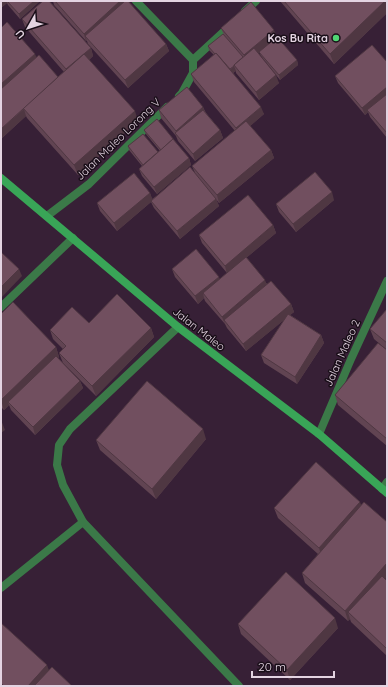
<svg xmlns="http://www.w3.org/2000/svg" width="388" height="687" font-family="Quicksand,sans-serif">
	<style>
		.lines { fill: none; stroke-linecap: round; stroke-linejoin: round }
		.street { stroke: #3b7948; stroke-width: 8 }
		.secondary { stroke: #39a557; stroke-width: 8 }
		.wall { fill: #614452 }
		.shaded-wall { fill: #4f3742 }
		.building { fill: #714f5f; stroke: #4f3742 }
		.poi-dot { fill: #50d674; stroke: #190e18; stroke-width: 1.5 }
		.labels { text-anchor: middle; stroke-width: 3; stroke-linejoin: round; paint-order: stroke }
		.poi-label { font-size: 11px; font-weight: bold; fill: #e4d4e2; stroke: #190e18; text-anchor: end }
		.street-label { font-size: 11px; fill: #e4d4e2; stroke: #190e18 }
	</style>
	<rect width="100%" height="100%" fill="#372036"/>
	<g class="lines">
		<!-- street -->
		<g class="street">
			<path d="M136 1 193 60"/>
			<path d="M245 11 256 1"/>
			<path d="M179 96 182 93 193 73V60L231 25"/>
			<path d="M47 216 89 184 167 107"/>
			<path d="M1 307 73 238"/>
			<path d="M178 327 70 429 59 445 57 465 63 485 83 522 239 686"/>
			<path d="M319 434 351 359 387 281"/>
			<path d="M382 489 387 482"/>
			<path d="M1 588 83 522"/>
		</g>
		<!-- secondary -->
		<path class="secondary" d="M1 178 178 327 319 434 387 493"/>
	</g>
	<!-- wall -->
	<g class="wall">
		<path d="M1 1H40L20 19 8 5 7 3 1 8Z"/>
		<path d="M53 1H128L166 44 169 51 128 88 88 44 87 41H86L54 5Z"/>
		<path d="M280 1H387V13L334 64Z"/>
		<path d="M22 19 91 48 93 56 89 60 138 121 78 175 27 118 26 116 1 139V28L36 57 58 77 64 72 25 27Z"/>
		<path d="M221 28 277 37 297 60 298 65 280 80 261 56 259 52 264 48 258 53 279 83 259 100 236 73V71L233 73 264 114 250 126 271 150 274 158 219 203 216 199 219 206 180 239 154 208 151 202 117 231 100 211 97 203 150 193 152 199 195 173 192 166 235 131 194 82 191 74 214 55 209 50 208 46 224 35Z"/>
		<path d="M387 62V138L370 117 368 112 365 115 338 83 335 76Z"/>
		<path d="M203 107 206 113 220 130 223 138 195 161 178 141 176 136 161 118 159 110Z"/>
		<path d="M144 130 189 158 191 165 157 194 142 176 139 169 142 166 129 150 128 146 158 152V153L160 151 146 134Z"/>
		<path d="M334 200 296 232 279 212 276 204Z"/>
		<path d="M273 225 276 233 246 258 267 284 291 304 294 312 290 315 321 335 324 343 297 384 264 363 261 355 285 319 246 351 227 328 225 324 205 301 204 298 198 304 175 277 172 269 220 279 227 273 202 243 199 235Z"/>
		<path d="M387 309V350L374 339 370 329Z"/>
		<path d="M1 314 56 347 59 357 58 358 80 381 83 388 35 435 11 410 9 405 4 410 1 407Z"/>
		<path d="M89 323 151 328 154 337 96 396 63 363 59 353 63 349 53 339 50 330Z"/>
		<path d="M387 350V446L338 405 335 395Z"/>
		<path d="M206 439 156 499 100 450 96 440Z"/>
		<path d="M274 508 387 581V656L351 622 350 619 348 621 305 583 302 573 318 554 278 518Z"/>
		<path d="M238 624 338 628 290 680 241 634Z"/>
	</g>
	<!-- shaded-wall -->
	<g class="shaded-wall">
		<path d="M1 1H7V3L1 8Z"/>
		<path d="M34 1H40L20 19 19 14Z"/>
		<path d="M120 1H128L85 36 87 41H86L84 34Z"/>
		<path d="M385 1H387V13L334 64 330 54Z"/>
		<path d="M274 30 277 37 247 62 244 55Z"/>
		<path d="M166 44 169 51 128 88 125 80Z"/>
		<path d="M91 48 93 56 69 77 66 69Z"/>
		<path d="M35 54 38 61 1 94V84Z"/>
		<path d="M297 60 298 65 280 80 279 75Z"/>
		<path d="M234 66 236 71 231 74 230 70Z"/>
		<path d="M276 75 279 83 259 100 256 92Z"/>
		<path d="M387 87V97L367 110 368 112 365 115 362 108Z"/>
		<path d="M203 107 206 115 177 136 176 131Z"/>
		<path d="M261 107 264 114 239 136 236 128Z"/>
		<path d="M24 109 26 116 1 139V129Z"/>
		<path d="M135 111 138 121 78 175 74 165Z"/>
		<path d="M220 130 223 138 195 161 193 154Z"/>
		<path d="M271 150 274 158 219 203 217 195Z"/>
		<path d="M189 158 191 165 157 194 154 187Z"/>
		<path d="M332 192 334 200 296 232 293 224Z"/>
		<path d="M150 193 153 201H151V202L117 231 114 223Z"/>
		<path d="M216 199 219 206 180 239 177 231Z"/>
		<path d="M273 225 276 233 227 274 225 266Z"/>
		<path d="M19 269 22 276 1 298V287Z"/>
		<path d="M219 277 222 284 203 293 204 298 198 304 195 296Z"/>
		<path d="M265 280 268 288 224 320 225 324 222 317Z"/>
		<path d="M291 304 294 312 246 351 243 344Z"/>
		<path d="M151 328 154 337 96 396 92 386Z"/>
		<path d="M321 335 324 343 297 384 295 377Z"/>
		<path d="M56 347 59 357 10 404 8 402 9 405 4 410 1 400Z"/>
		<path d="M80 381 83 388 35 435 33 427Z"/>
		<path d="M1 420 5 430 1 433Z"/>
		<path d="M203 429 206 439 156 499 152 489Z"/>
		<path d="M360 502 364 512 322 558 319 548Z"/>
		<path d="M387 563V577L352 616 348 612 350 619 348 621 345 611Z"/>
		<path d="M335 618 338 628 290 680 287 670Z"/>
		<path d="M47 665 50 673 38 686H28Z"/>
	</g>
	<!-- building -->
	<g class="building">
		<path d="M7 1H34L19 14Z"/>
		<path d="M43 1H49L91 48 66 69 22 19Z"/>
		<path d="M55 1H120L84 34Z"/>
		<path d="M125 1H128L166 44 125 80 85 36Z"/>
		<path d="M284 1H385L330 54Z"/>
		<path d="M251 2 274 30 244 55 221 28Z"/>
		<path d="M7 22 35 54 1 84V28Z"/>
		<path d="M223 34 243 57 234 65V66L230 69 216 53 215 54 208 46Z"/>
		<path d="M277 37 297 60 279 75 259 52Z"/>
		<path d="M372 45 387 62V87L362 108 335 76Z"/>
		<path d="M254 48 276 75 256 92 234 65Z"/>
		<path d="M216 53 261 107 236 128 191 74Z"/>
		<path d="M84 54 135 111 74 165 23 108Z"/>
		<path d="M39 55 58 77 1 129V89Z"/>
		<path d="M187 87 203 107 176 131 159 110Z"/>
		<path d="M387 94V133L367 110Z"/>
		<path d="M203 110 220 130 193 154 175 133Z"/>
		<path d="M157 119 174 140 173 139 161 150 144 130Z"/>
		<path d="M246 121 271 150 217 195 192 166Z"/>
		<path d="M143 134 158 152 143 165 128 146Z"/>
		<path d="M173 139 189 158 154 187 139 169Z"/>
		<path d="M190 167 216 199 177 231 151 201Z"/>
		<path d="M315 172 332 192 293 224 276 204Z"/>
		<path d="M134 173 150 193 114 223 97 203Z"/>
		<path d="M248 195 273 225 225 266 199 235Z"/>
		<path d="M196 249 219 277 195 296 172 269Z"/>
		<path d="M1 252 19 269 1 287Z"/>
		<path d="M246 257 265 280 222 317 203 293Z"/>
		<path d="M271 281 291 304 243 344 224 320Z"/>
		<path d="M117 294 151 328 92 386 59 353 66 346 50 330 72 307 89 323Z"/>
		<path d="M13 302 56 347 1 400V314Z"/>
		<path d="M387 309V343L370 329Z"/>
		<path d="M288 314 321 335 295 377 261 355Z"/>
		<path d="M378 343 387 350V439L335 395Z"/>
		<path d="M56 356 80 381 33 427 8 402Z"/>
		<path d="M147 381 203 429 152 489 96 440Z"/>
		<path d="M316 462 360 502 319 548 274 508Z"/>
		<path d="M364 502 387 522V563L345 611 302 573Z"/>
		<path d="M286 572 335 618 287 670 238 624Z"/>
		<path d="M382 576 387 581V649L348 612Z"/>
		<path d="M1 623 47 665 28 686H4L1 683Z"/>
		<path d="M52 667 72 686H34Z"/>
	</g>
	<!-- markers -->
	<circle class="poi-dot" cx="336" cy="38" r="4"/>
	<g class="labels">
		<!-- poi labels -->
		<g class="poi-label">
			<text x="328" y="42">Kos Bu Rita</text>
		</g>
		<!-- street labels -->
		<g class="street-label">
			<text transform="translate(118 139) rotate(-44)" y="4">Jalan Maleo Lorong V</text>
			<text transform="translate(199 329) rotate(38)" y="4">Jalan Maleo</text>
			<text transform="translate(342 353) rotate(-66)" y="4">Jalan Maleo 2</text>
		</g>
	</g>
	<!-- border -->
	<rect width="388" height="687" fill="none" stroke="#e4d4e2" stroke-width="4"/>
	<!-- north arrow -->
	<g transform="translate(28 28) rotate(231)" stroke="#190e18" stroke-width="3" paint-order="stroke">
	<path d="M0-3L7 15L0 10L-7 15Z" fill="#e4d4e2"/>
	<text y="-6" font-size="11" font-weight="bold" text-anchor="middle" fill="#e4d4e2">U</text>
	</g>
	<!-- scale -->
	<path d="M252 671v6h82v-6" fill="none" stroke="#e4d4e2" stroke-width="2"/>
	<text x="258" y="671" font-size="12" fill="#e4d4e2" stroke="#190e18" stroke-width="3" paint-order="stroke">20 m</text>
</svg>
